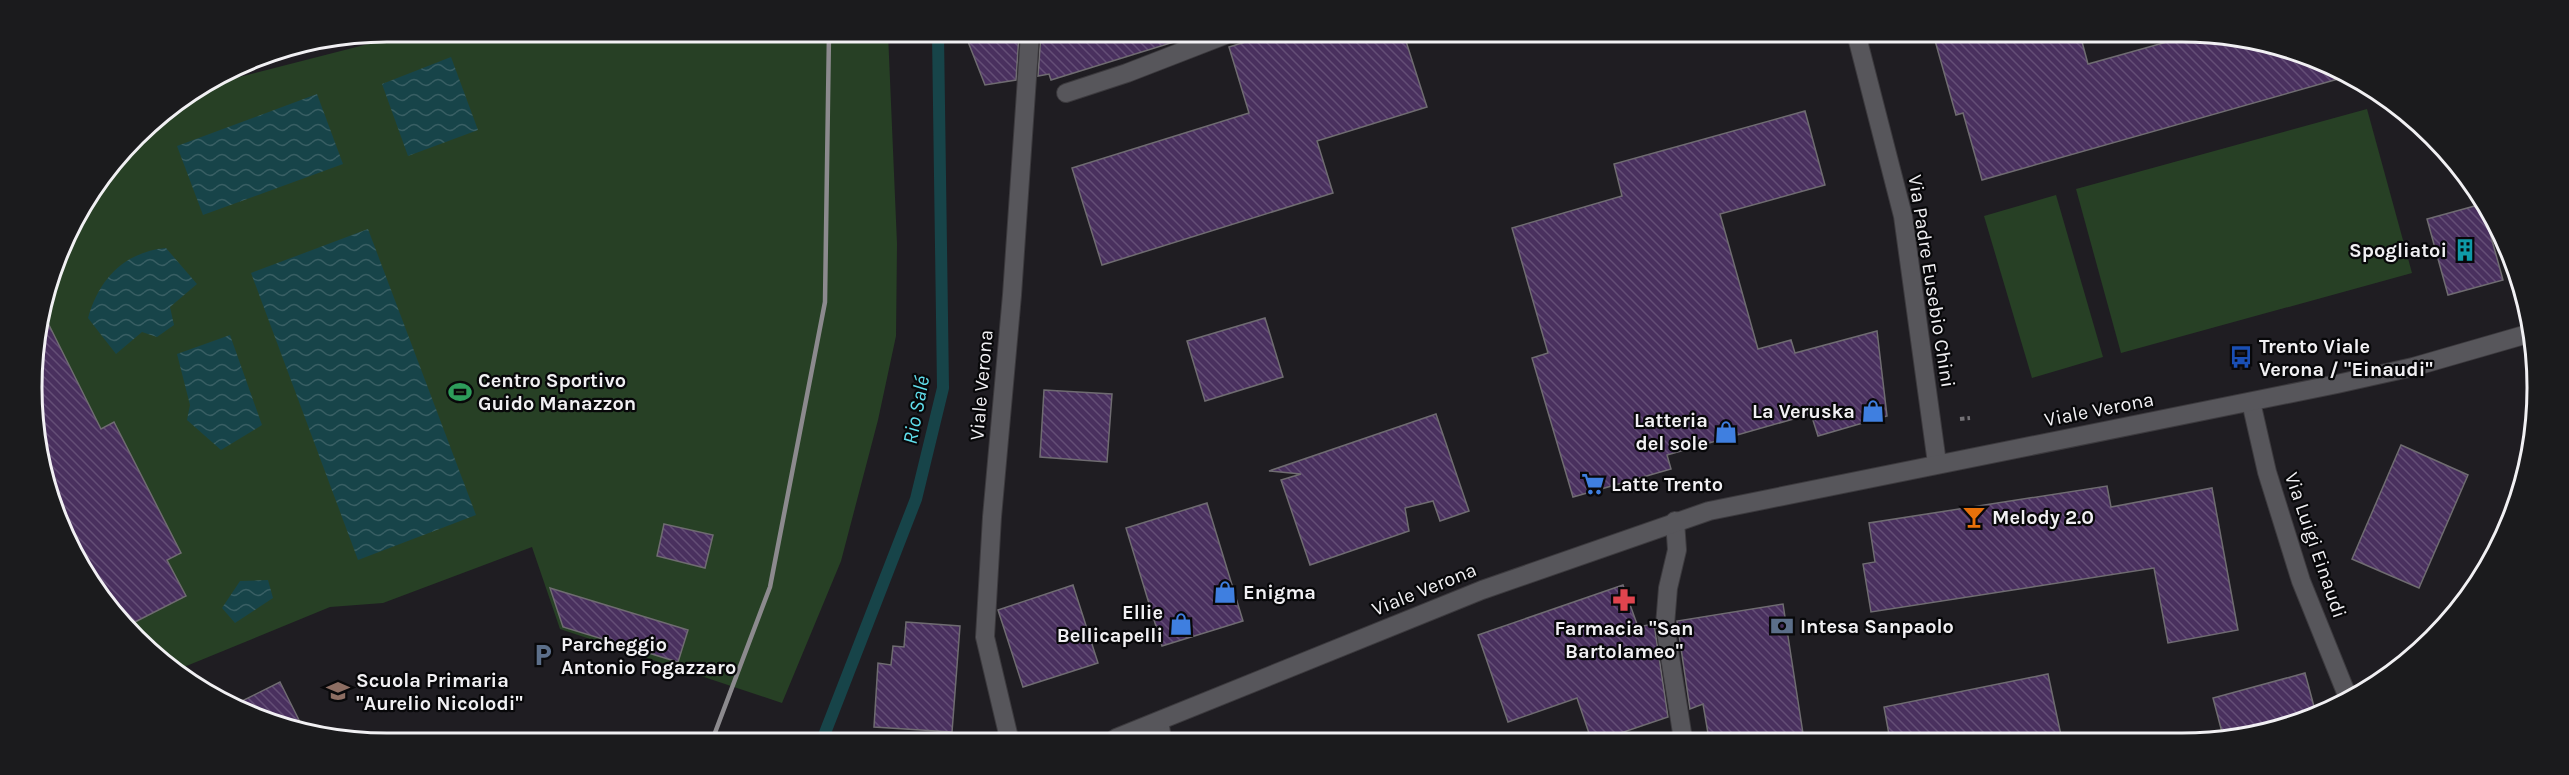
<svg xmlns="http://www.w3.org/2000/svg" width="2569" height="775" font-family="Karla,sans-serif">
	<style>
		.green { fill: #274025 }
		.water { fill: url(#water-waves) }
		.lines { fill: none; stroke-linecap: round; stroke-linejoin: round }
		.stream { stroke: #174449; stroke-width: 12 }
		.building { fill: url(#building-back-hatch); stroke: #6f6c71; stroke-width: 1.5 }
		.lane-casing { stroke: #3c3a3e; stroke-width: 20 }
		.street-casing { stroke: #3c3a3e; stroke-width: 20 }
		.secondary-casing { stroke: #3c3a3e; stroke-width: 20 }
		.path { stroke: #737175; stroke-width: 4; stroke-dasharray: 4.5 3; stroke-linecap: butt }
		.lane { stroke: #57565b; stroke-width: 18 }
		.street { stroke: #57565b; stroke-width: 18 }
		.secondary { stroke: #57565b; stroke-width: 18 }
		.rail { stroke: #8c8a8e; stroke-width: 4.5 }
		.labels { text-anchor: middle; stroke-width: 4.5; stroke-linejoin: round; paint-order: stroke }
		.poi-label { font-size: 20px; font-weight: bold; fill: #f1f0f3; stroke: #08080a; text-anchor: start }
		.street-label { font-size: 20px; fill: #f1f0f3; stroke: #08080a }
		.water-label { font-size: 21px; font-style: italic; fill: #60deec; stroke: #08080a }
		.rim { fill: none; stroke: #f1f0f3; stroke-width: 3 }
	</style>
	<defs>
		<pattern id="water-waves" width="16" height="10" patternUnits="userSpaceOnUse" patternTransform="scale(1.5)"><rect width="16" height="10" fill="#174449"/><path d="M0 5q4-4 8 0t8 0" fill="none" stroke="#395f64"/></pattern>
		<pattern id="building-back-hatch" width="6" height="6" patternUnits="userSpaceOnUse" patternTransform="scale(1.5)"><rect width="6" height="6" fill="#49305e"/><path d="M-1 5l2 2M0 0l6 6M5-1l2 2" fill="none" stroke="#644e76"/></pattern>
	</defs>
	<rect width="100%" height="100%" fill="#1f1d22"/>
	<!-- green -->
	<g class="green">
		<path d="M415 32 888 33 897 244 896 336 878 420 841 561 782 703 560 629 532 547 383 603 330 607 179 669 105 604 44 480 32 364 68 230 153 120 208 85Z"/>
		<path d="M2367 109 2412 273 2121 353 2076 189Z"/>
		<path d="M2056 195 2103 357 2032 378 1984 216Z"/>
	</g>
	<!-- water -->
	<g class="water">
		<path d="M451 57 478 130 408 156 382 84Z"/>
		<path d="M317 94 343 164 203 215 177 146Z"/>
		<path d="M368 229 476 515 358 560 251 273Z"/>
		<path d="M166 248 197 284 170 307 174 325 157 337 142 332 116 354 88 318C99 279 124 252 166 248Z"/>
		<path d="M230 335 262 425 221 450 187 420 190 405 177 354Z"/>
		<path d="M268 580 273 598 235 623 222 608 240 581Z"/>
	</g>
	<g class="lines">
		<!-- stream -->
		<path class="stream" d="M823 738 916 499 943 388 938 34"/>
	</g>
	<!-- building -->
	<g class="building">
		<path d="M965 34H1019L1016 80 985 85Z"/>
		<path d="M1041 34H1173L1174 42 1051 80 1049 74 1038 76Z"/>
		<path d="M1268 35H1404L1427 107 1317 141 1333 193 1102 265 1072 168 1249 113 1229 47Z"/>
		<path d="M1934 37 2081 38 2088 64 2181 38H2251L2345 77 1982 180 1963 113 1956 115Z"/>
		<path d="M1805 111 1825 185 1720 214 1758 349 1791 340 1795 353 1877 331 1887 416 1818 436 1811 414 1667 455 1671 469 1573 497 1532 358 1548 353 1512 228 1622 196 1614 164Z"/>
		<path d="M2482 204 2503 280 2448 295 2427 219Z"/>
		<path d="M45 317 101 429 114 422 181 553 167 560 186 596 129 625 105 604 44 480 32 363Z"/>
		<path d="M1265 318 1283 377 1205 401 1187 341Z"/>
		<path d="M1044 390 1112 394 1107 462 1040 457Z"/>
		<path d="M1436 414 1469 511 1440 521 1433 501 1405 508 1409 531 1310 565 1281 480 1301 474 1269 471Z"/>
		<path d="M2401 445 2468 475 2419 588 2352 559Z"/>
		<path d="M2107 486 2111 507 2212 488 2238 630 2168 643 2154 568 1871 612 1863 564 1875 562 1869 523Z"/>
		<path d="M1207 503 1243 621 1162 646 1126 528Z"/>
		<path d="M664 524 713 535 705 568 657 556Z"/>
		<path d="M1073 585 1098 663 1023 687 998 610Z"/>
		<path d="M1623 585 1638 627 1654 624 1668 717 1603 739H1591L1577 698 1508 722 1478 635Z"/>
		<path d="M550 588 688 630 678 662 563 627Z"/>
		<path d="M1783 604 1804 740 1709 739 1703 704 1690 709 1677 621Z"/>
		<path d="M906 622 960 626 952 732 874 727 878 663 891 665 893 646 904 647Z"/>
		<path d="M2305 673 2316 714 2224 740 2213 698Z"/>
		<path d="M2048 674 2062 740H1890L1884 707Z"/>
		<path d="M280 682 305 732 234 705Z"/>
	</g>
	<g class="lines">
		<!-- lane casing -->
		<g class="lane-casing">
			<g id="lane">
				<path d="M1066 93 1127 73 1225 35"/>
				<path d="M1675 521 1677 550 1668 588 1665 625 1683 739"/>
				<path d="M1159 721 1162 738"/>
				<path d="M1009 738 985 637 992 517 1012 295 1030 34"/>
			</g>
		</g>
		<!-- street casing -->
		<g class="street-casing">
			<g id="street">
				<path d="M1857 37 1903 216 1937 463"/>
				<path d="M2251 402 2267 472 2301 581 2349 700"/>
			</g>
		</g>
		<!-- secondary casing -->
		<g class="secondary-casing">
			<path id="secondary" d="M1116 738 1482 590 1709 511 2337 384 2413 367 2531 333"/>
		</g>
		<!-- path -->
		<path class="path" d="M1960 419 1970 418"/>
		<!-- lane -->
		<use href="#lane" class="lane"/>
		<!-- street -->
		<use href="#street" class="street"/>
		<!-- secondary -->
		<use href="#secondary" class="secondary"/>
		<!-- rail -->
		<path class="rail" d="M713 738 770 587 825 302 829 33"/>
	</g>
	<!-- icons -->
	<defs>
		<g id="building-bare" transform="scale(1.8)"><path d="M-4-6H4V6H1V3H-1V6H-4ZM-2.5-4.3h1.7v1.8h-1.7ZM.8-4.3h1.7v1.8H.8ZM-2.5-1h1.7V.8h-1.7ZM.8-1h1.7V.8H.8Z" fill="#0f9aa8" stroke="#08080a" stroke-width="2.5" paint-order="stroke"/></g>
		<g id="bus-bare" transform="scale(1.8)"><path d="M-5-6H5V4H4V6H2V4H-2V6H-4V4H-5ZM-3.5-4V0h7V-4ZM-3.5 1.2v1.5H-2V1.2ZM2 1.2v1.5H3.5V1.2Z" fill="#1a4fb4" stroke="#08080a" stroke-width="2.5" paint-order="stroke"/></g>
		<g id="stadium-bare" transform="scale(1.8)"><path d="M0-5a6.5 5 0 1 0 0 10a6.5 5 0 1 0 0-10ZM-3.5-1.8h7v3.6h-7Z" fill="#2e9e5b" stroke="#08080a" stroke-width="2.5" paint-order="stroke"/></g>
		<g id="shop-bare" transform="scale(1.8)"><path d="M-5-2.5h2.3a2.7 3.5 0 0 1 5.4 0H5L5.5 6h-11ZM-1.5-2.5h3a1.5 2.3 0 0 0-3 0Z" fill="#3f7fe0" stroke="#08080a" stroke-width="2.5" paint-order="stroke"/></g>
		<g id="supermarket-bare" transform="scale(1.8)"><path d="M-6-5.5h2.5l.6 2H6L4.5 2H-2.5L-4.4-4H-6ZM-1.5 3.2a1.3 1.3 0 1 0 .1 0ZM3 3.2a1.3 1.3 0 1 0 .1 0Z" fill="#3f7fe0" stroke="#08080a" stroke-width="2.5" paint-order="stroke"/></g>
		<g id="bar-bare" transform="scale(1.8)"><path d="M-6-5H6L.8 .8V4.5H3.5V6h-7V4.5H-.8V.8Z" fill="#e8710a" stroke="#08080a" stroke-width="2.5" paint-order="stroke"/></g>
		<g id="pharmacy-bare" transform="scale(1.8)"><path d="M-2-6h4v4h4v4h-4v4h-4v-4h-4v-4h4Z" fill="#e0444e" stroke="#08080a" stroke-width="2.5" paint-order="stroke"/></g>
		<g id="bank-bare" transform="scale(1.8)"><path d="M-6-4H6V4H-6ZM0-2.3a2.3 2.3 0 1 0 0 4.6a2.3 2.3 0 1 0 0-4.6Z" fill="#5c6f8a" stroke="#08080a" stroke-width="2.5" paint-order="stroke"/></g>
		<g id="parking-bare" transform="scale(1.8)"><path d="M-3.5-5.5H1a3.5 3.5 0 0 1 0 7H-1V5.5H-3.5ZM-1-3.4V-.6H.8a1.4 1.4 0 0 0 0-2.8Z" fill="#5c6f8a" stroke="#08080a" stroke-width="2.5" paint-order="stroke"/></g>
		<g id="school-bare" transform="scale(1.8)"><path d="M0-5L7-2L0 1L-7-2ZM-4 1L0 2.5L4 1V4Q0 6-4 4Z" fill="#8d6e63" stroke="#08080a" stroke-width="2.5" paint-order="stroke"/></g>
	</defs>
	<g fill-rule="evenodd">
		<use href="#building-bare" x="2465" y="250"/>
		<use href="#bus-bare" x="2241" y="357"/>
		<use href="#stadium-bare" x="460" y="392"/>
		<use href="#shop-bare" x="1873" y="411"/>
		<use href="#shop-bare" x="1726" y="432"/>
		<use href="#supermarket-bare" x="1593" y="484"/>
		<use href="#bar-bare" x="1974" y="517"/>
		<use href="#shop-bare" x="1225" y="592"/>
		<use href="#pharmacy-bare" x="1624" y="600"/>
		<use href="#shop-bare" x="1181" y="624"/>
		<use href="#bank-bare" x="1782" y="626"/>
		<use href="#parking-bare" x="543" y="655"/>
		<use href="#school-bare" x="338" y="691"/>
	</g>
	<g class="labels">
		<!-- poi labels -->
		<g class="poi-label">
			<text x="2447" y="257" text-anchor="end">Spogliatoi</text>
			<text x="2259" y="353">Trento Viale<tspan x="2259" dy="23">Verona / "Einaudi"</tspan></text>
			<text x="478" y="387">Centro Sportivo<tspan x="478" dy="23">Guido Manazzon</tspan></text>
			<text x="1855" y="418" text-anchor="end">La Veruska</text>
			<text x="1708" y="427" text-anchor="end">Latteria<tspan x="1708" dy="23">del sole</tspan></text>
			<text x="1611" y="491">Latte Trento</text>
			<text x="1992" y="524">Melody 2.0</text>
			<text x="1243" y="599">Enigma</text>
			<text x="1163" y="619" text-anchor="end">Ellie<tspan x="1163" dy="23">Bellicapelli</tspan></text>
			<text x="1800" y="633">Intesa Sanpaolo</text>
			<text x="1624" y="635" text-anchor="middle">Farmacia "San<tspan x="1624" dy="23">Bartolameo"</tspan></text>
			<text x="561" y="651">Parcheggio<tspan x="561" dy="23">Antonio Fogazzaro</tspan></text>
			<text x="356" y="687">Scuola Primaria<tspan x="356" dy="23">"Aurelio Nicolodi"</tspan></text>
		</g>
		<!-- street labels -->
		<g class="street-label">
			<text transform="translate(1932 281) rotate(81)" y="7">Via Padre Eusebio Chini</text>
			<text transform="translate(981 385) rotate(-85)" y="7">Viale Verona</text>
			<text transform="translate(2099 409) rotate(-11)" y="7">Viale Verona</text>
			<text transform="translate(2316 545) rotate(71)" y="7">Via Luigi Einaudi</text>
			<text transform="translate(1424 589) rotate(-22)" y="7">Viale Verona</text>
		</g>
		<!-- water labels -->
		<g class="water-label">
			<text transform="translate(916 410) rotate(-79)" y="7">Rio Salé</text>
		</g>
	</g>
	<!-- crop -->
	<path d="M0 0H2569V775H0ZM387 42H2182A345 345 0 0 1 2527 387V388A345 345 0 0 1 2182 733H387A345 345 0 0 1 42 388V387A345 345 0 0 1 387 42Z" fill="#1b1b1d" fill-rule="evenodd"/>
	<path class="rim" d="M387 42H2182A345 345 0 0 1 2527 387V388A345 345 0 0 1 2182 733H387A345 345 0 0 1 42 388V387A345 345 0 0 1 387 42Z"/>
</svg>
